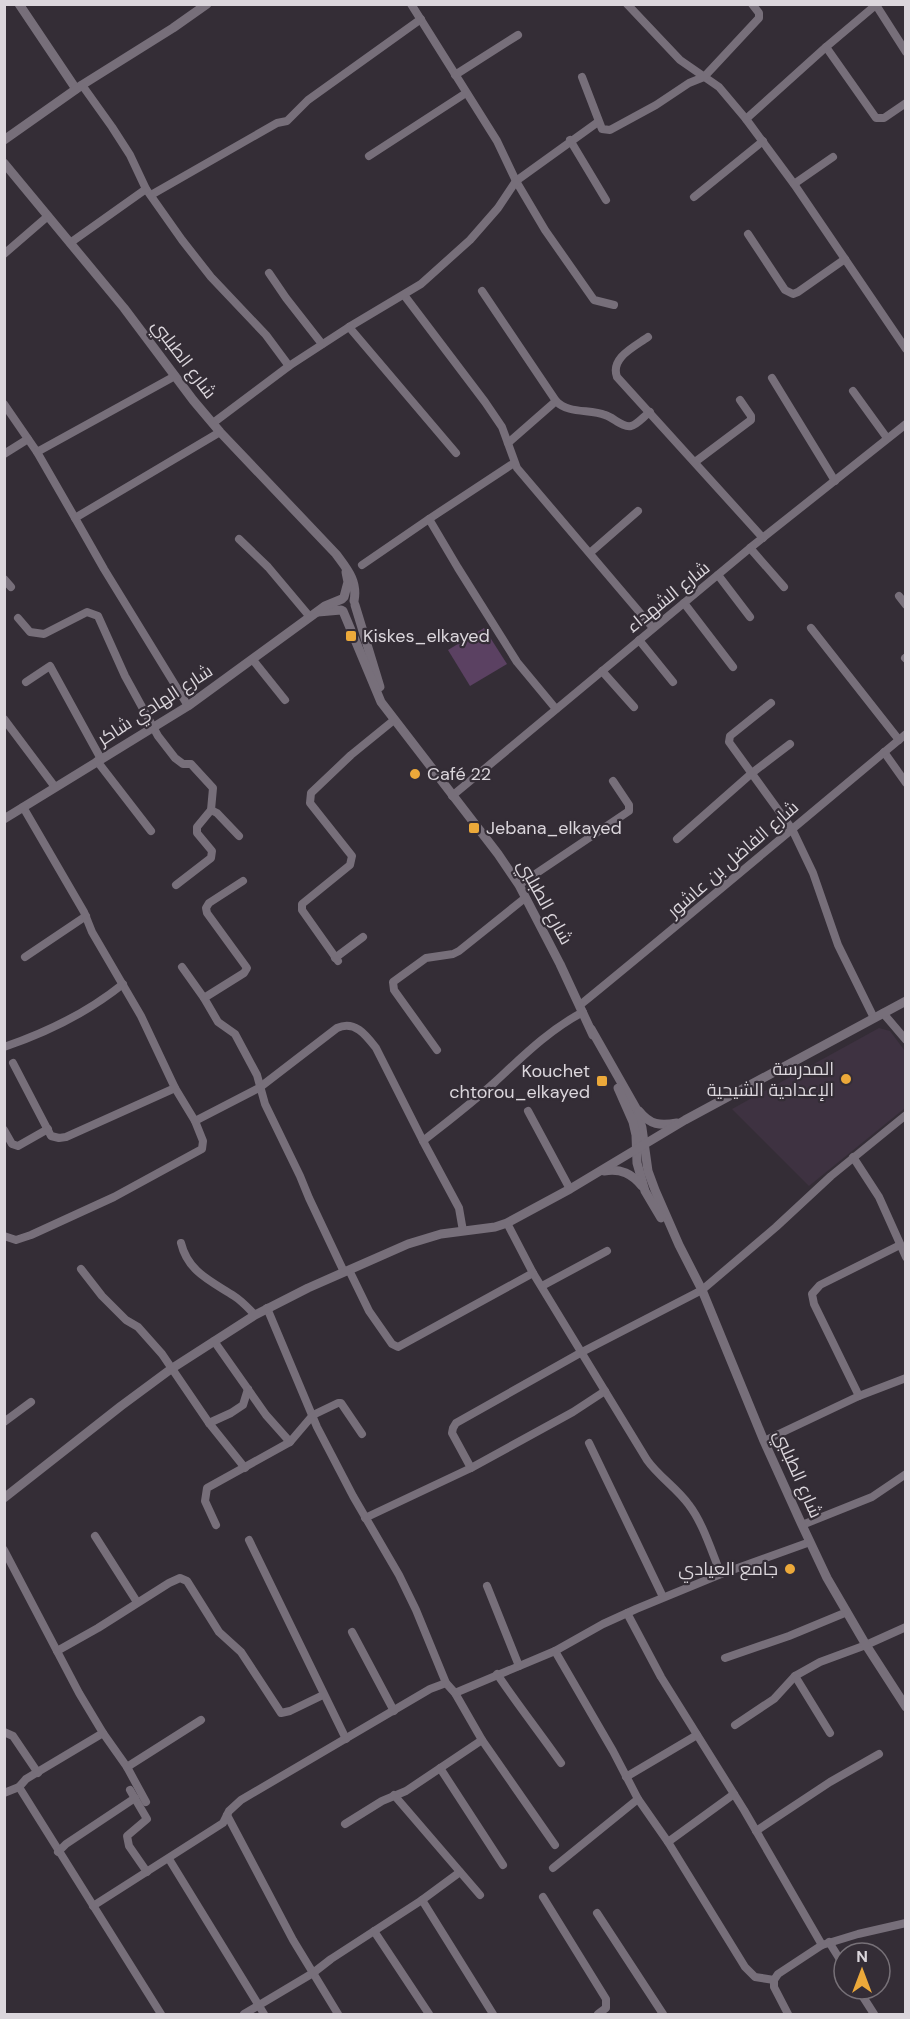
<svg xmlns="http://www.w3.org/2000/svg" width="910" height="2019" font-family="'DM Sans',Cairo,sans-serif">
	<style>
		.built { fill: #3e3241 }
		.green { fill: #5b4162 }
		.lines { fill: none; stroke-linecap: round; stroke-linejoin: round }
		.minor { stroke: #776f7a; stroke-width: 8 }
		.tertiary { stroke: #776f7a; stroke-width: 9 }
		.poi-dot { fill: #eca93a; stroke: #342d36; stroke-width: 2 }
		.labels { text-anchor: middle; stroke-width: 4.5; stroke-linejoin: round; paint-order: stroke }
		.street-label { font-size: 18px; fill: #dbd6dc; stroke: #342d36 }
		.poi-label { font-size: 18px; fill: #dbd6dc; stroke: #342d36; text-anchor: start }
	</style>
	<rect width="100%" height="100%" fill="#342d36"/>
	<!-- built -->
	<path class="built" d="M879 1028 890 1031 905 1051V1108L809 1186 732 1109Z"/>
	<!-- green -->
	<path class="green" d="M484 628 507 664 470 686 448 650Z"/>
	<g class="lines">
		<!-- minor -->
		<g class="minor">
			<path d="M411 4 497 141 516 181 545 230 594 300 614 305"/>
			<path d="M627 4 680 60 719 87 746 119 794 184 906 349"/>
			<path d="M876 5 906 52"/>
			<path d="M826 47 876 118H884L906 103"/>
			<path d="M455 75 518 35"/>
			<path d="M582 77 602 129 610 130 656 105 689 83 704 77 759 18V13L752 4"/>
			<path d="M82 85 112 127 130 155 146 189 182 240 211 277 266 335 289 366"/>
			<path d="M746 119 826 47 877 4"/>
			<path d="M570 140 606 200"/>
			<path d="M369 156 466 93"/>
			<path d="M794 184 833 157"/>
			<path d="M151 195 277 123 287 121 308 100 421 19"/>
			<path d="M694 197 763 141"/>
			<path d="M748 234 785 290 793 294 798 292 845 259"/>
			<path d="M70 243 146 189"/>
			<path d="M4 254 48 216"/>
			<path d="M269 273 286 298 322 344"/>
			<path d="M482 291 556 401"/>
			<path d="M404 295 485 402 502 427 517 468 653 628"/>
			<path d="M349 327 456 453"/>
			<path d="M648 337C634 347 610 358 617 377L763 538"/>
			<path d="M772 378 835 481"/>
			<path d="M853 391 887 438"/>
			<path d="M4 404 37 452 175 376"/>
			<path d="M213 423 289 366 349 327 421 284 470 240 498 208 516 181 598 122"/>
			<path d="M508 443 556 401C568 414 590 409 605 415 613 417 623 428 631 426 637 425 644 416 650 412"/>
			<path d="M37 452 75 518"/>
			<path d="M4 454 28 439"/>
			<path d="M695 462 751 420V416L740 400"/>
			<path d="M514 463 429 519 458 568 517 662 556 709"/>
			<path d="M239 539 268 567 310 617"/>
			<path d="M750 548 784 587"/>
			<path d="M591 552 638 511"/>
			<path d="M362 565 429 519"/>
			<path d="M718 575 750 617"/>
			<path d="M4 579 11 587"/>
			<path d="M899 596 906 605"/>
			<path d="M684 603 733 667"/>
			<path d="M18 618 30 632 44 634 87 612 98 616 125 676 158 736 175 758 183 764H191L213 788 211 810 197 827V833L212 851 211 858 176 885"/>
			<path d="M811 628 899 740"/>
			<path d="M639 640 673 682"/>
			<path d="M905 658 906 659"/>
			<path d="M253 660 285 700"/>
			<path d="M602 671 634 707"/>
			<path d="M26 682 50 666 101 759"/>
			<path d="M771 703 730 736 729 742 792 829 813 873 838 945 874 1018"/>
			<path d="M188 706 104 569 75 518 220 432"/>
			<path d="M4 719 55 787"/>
			<path d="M884 752 906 783"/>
			<path d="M97 761 151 831"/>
			<path d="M452 796 750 548 906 424"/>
			<path d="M211 810 217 813 239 836"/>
			<path d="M677 839 752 773 790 744"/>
			<path d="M519 885 629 811V805L613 781"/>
			<path d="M25 957 86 916"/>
			<path d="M335 958 363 937"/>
			<path d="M338 961 302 910V904L350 865 352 856 310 803 311 793 351 755 394 720"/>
			<path d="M182 967 204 998 218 1022 235 1034 257 1075 265 1104 300 1176 309 1198 344 1272"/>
			<path d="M204 998 244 973 247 968 207 913 206 908 209 903 243 881"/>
			<path d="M580 1005C689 916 797 825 906 734"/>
			<path d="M883 1013 906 1040"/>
			<path d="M4 1047C48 1032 87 1013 123 984"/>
			<path d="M437 1050 394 990 393 982 426 958 453 954 459 951 525 898"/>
			<path d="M13 1063 51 1136 59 1138 66 1137 175 1088"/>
			<path d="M528 1111 570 1189"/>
			<path d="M195 1121 259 1088 337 1028C355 1020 366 1035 376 1048L423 1141 459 1208 463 1231"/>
			<path d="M4 1130 12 1144 18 1146 48 1129"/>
			<path d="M423 1141C447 1122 472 1103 495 1082 523 1056 549 1030 583 1012"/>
			<path d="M853 1157 879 1197 906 1257"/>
			<path d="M507 1223 533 1273 647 1460C659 1477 677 1488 689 1505 703 1523 712 1553 721 1574"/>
			<path d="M4 1236 16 1240 31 1235 114 1197 202 1149 203 1141 195 1121 175 1088 141 1016 92 932 84 912 23 807"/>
			<path d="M181 1243C188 1272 211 1281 234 1296 242 1301 248 1308 255 1315"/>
			<path d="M81 1269 102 1296 126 1320 138 1327 162 1354 209 1423 245 1468"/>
			<path d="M349 1270 369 1311 392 1344 398 1347 533 1273"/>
			<path d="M542 1286 607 1251"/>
			<path d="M267 1308 317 1427 353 1496 399 1575 416 1610 446 1683 455 1693 482 1740 555 1845"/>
			<path d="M214 1341 266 1415 290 1442"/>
			<path d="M859 1396 814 1304 812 1294 820 1285 900 1245"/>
			<path d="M4 1422 31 1402"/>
			<path d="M209 1423 231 1413 243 1405 248 1389"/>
			<path d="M764 1441 859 1396 906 1378"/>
			<path d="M589 1443 663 1597"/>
			<path d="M471 1468 452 1433 453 1428 456 1423 582 1352 702 1290 776 1227 831 1176 906 1115"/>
			<path d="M365 1518 471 1468 573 1412 605 1391"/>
			<path d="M216 1525 205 1501 207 1488 290 1442 313 1415 338 1403H341L362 1434"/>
			<path d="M802 1525 872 1497 906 1474"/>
			<path d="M95 1536 137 1602"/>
			<path d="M249 1540 346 1739"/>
			<path d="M4 1550 79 1693 103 1733 26 1779 19 1787 4 1793"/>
			<path d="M487 1586 519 1666"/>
			<path d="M627 1613 661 1677 744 1810 822 1945"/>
			<path d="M352 1632 394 1711"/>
			<path d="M57 1651 98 1628 169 1583 180 1578 187 1581 219 1632 241 1652 281 1713 290 1711 323 1695"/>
			<path d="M725 1658 789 1636 847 1612"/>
			<path d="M497 1674C518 1705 540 1733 561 1763"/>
			<path d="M455 1693 555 1651 603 1624 636 1609 721 1574 810 1542"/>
			<path d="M735 1725 774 1699 795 1676"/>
			<path d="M4 1732 13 1736 38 1773"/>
			<path d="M103 1733 127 1767 146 1802"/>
			<path d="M830 1733 795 1676 820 1662 866 1645 906 1627"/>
			<path d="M127 1767 201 1720"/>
			<path d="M440 1768 503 1865"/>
			<path d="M626 1777 697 1735"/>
			<path d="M19 1787 161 2014"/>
			<path d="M130 1790 147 1819 127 1836 129 1846 147 1872"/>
			<path d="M394 1795 480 1895"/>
			<path d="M638 1799 668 1842 745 1967 755 1977 774 1980"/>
			<path d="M227 1815 293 1940 338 2014"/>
			<path d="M345 1824 382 1801 406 1791 482 1740"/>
			<path d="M756 1831 830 1782 879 1754"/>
			<path d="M668 1842 734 1794"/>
			<path d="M58 1852 66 1844 135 1798"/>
			<path d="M169 1859 264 2014"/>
			<path d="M553 1868 638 1799 613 1751 555 1651"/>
			<path d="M543 1897 606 1999V2008L598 2014"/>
			<path d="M422 1900 493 2014"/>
			<path d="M93 1906 223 1823 229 1811 241 1800 430 1689 446 1683"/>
			<path d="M597 1913 663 2014"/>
			<path d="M374 1931 429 2014"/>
			<path d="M829 1942 844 1966"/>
			<path d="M858 1989 874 2014"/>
			<path d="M244 2014 313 1973 331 1959 422 1900 460 1872"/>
			<path d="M787 2014H788L774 1987V1980L778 1974 822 1945 858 1934 906 1923"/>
		</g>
		<!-- tertiary -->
		<g class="tertiary">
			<path d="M19 4 76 89"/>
			<path d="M4 140 82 85 173 28 207 4"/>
			<path d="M4 163 124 308 193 400 220 432 336 554C347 569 358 581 354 601"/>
			<path d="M344 597 348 582 346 572"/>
			<path d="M355 605 380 687"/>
			<path d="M343 611 381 702 498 854 519 885 560 964 593 1035"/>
			<path d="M318 612 341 610"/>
			<path d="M4 819 188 706 310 617 325 606 342 599"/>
			<path d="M591 1029 637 1110 642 1128 648 1171 655 1190 679 1245 702 1290 764 1441 802 1525 827 1578 866 1645 906 1707"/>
			<path d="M618 1088 633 1122 636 1135 637 1163 645 1191 661 1218"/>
			<path d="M639 1111C650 1125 660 1126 677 1123"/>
			<path d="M604 1171C621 1168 632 1174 642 1186"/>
			<path d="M4 1498 121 1406 171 1369 255 1315 308 1288 408 1244 441 1234 495 1227 507 1223 570 1189 685 1120 906 1001"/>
		</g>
	</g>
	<!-- markers -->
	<g class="poi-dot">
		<rect x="345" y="630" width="12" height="12" rx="3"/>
		<circle cx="415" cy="774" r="6"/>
		<rect x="468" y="822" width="12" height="12" rx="3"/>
		<circle cx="846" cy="1079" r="6"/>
		<rect x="596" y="1075" width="12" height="12" rx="3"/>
		<circle cx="790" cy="1569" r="6"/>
	</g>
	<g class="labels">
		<!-- street labels -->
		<g class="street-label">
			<text transform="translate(184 359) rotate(53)" y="6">شارع الطبلبي</text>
			<text transform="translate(668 597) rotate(-39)" y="6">شارع الشهداء</text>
			<text transform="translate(155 705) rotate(-33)" y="6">شارع الهادي شاكر</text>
			<text transform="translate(733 859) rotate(-41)" y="6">شارع الفاضل بن عاشور</text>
			<text transform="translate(545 902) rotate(61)" y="6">شارع الطبلبي</text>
			<text transform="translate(798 1474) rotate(66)" y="6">شارع الطبلبي</text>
		</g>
		<!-- poi labels -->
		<g class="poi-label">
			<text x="363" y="642">Kiskes_elkayed</text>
			<text x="427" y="780">Café 22</text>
			<text x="486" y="834">Jebana_elkayed</text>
			<text x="834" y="1075" text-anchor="end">المدرسة<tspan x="834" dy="21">الإعدادية الشيحية</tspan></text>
			<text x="590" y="1077" text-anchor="end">Kouchet<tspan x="590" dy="21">chtorou_elkayed</tspan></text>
			<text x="778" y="1575" text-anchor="end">جامع العيادي</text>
		</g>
	</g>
	<!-- border -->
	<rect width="910" height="2019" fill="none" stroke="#dbd6dc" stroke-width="12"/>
	<!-- north arrow -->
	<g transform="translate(862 1971)"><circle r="28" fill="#342d36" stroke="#777178" stroke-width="1.5"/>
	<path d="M0-4.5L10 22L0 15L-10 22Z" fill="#eca93a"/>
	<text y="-9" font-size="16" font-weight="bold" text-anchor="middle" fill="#dbd6dc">N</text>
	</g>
</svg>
